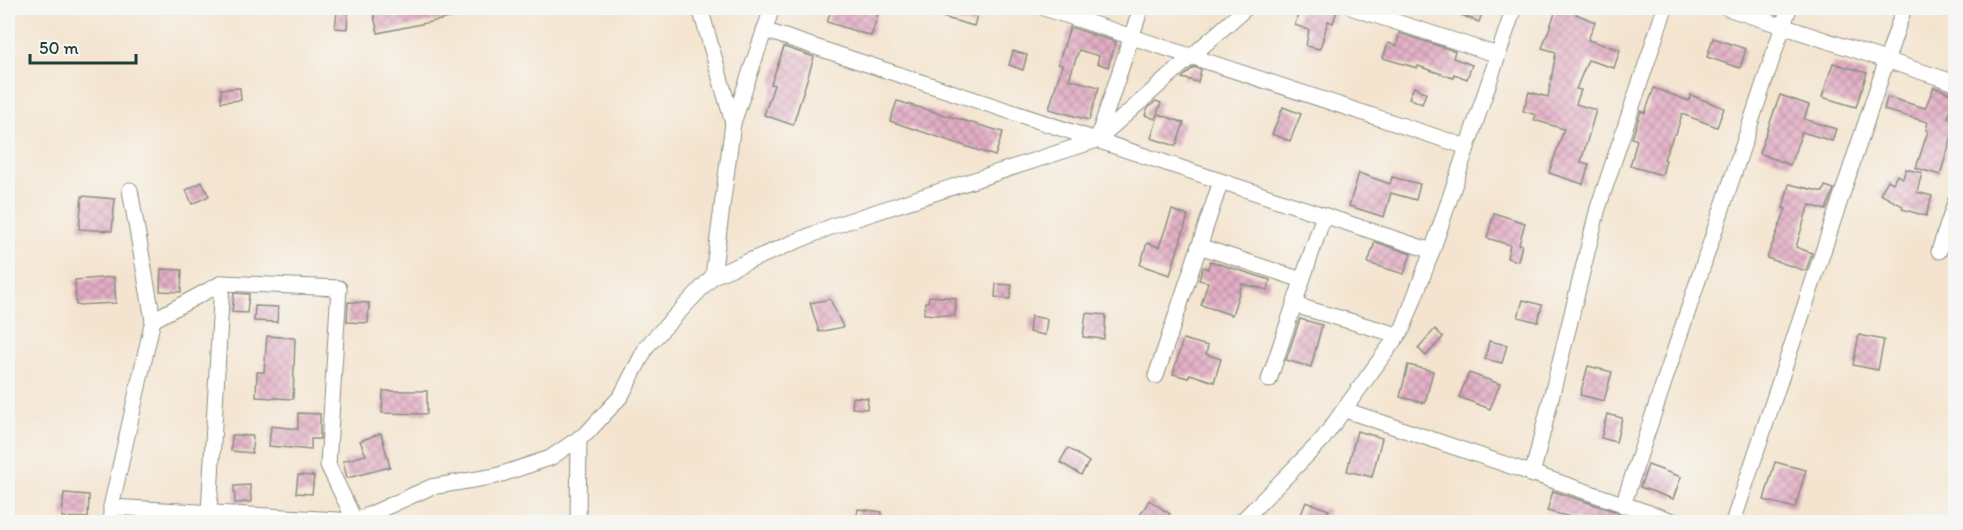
<svg xmlns="http://www.w3.org/2000/svg" width="1963" height="530" font-family="Itim,sans-serif">
	<style>
		.building { fill: url(#building-cross-hatch) }
		.lines { fill: none; stroke-linecap: round; stroke-linejoin: round }
		.street-casing { stroke: #8a9082; stroke-width: 17 }
		.street { stroke: #fff; stroke-width: 15 }
	</style>
	<defs>
		<pattern id="building-cross-hatch" width="8" height="8" patternUnits="userSpaceOnUse" patternTransform="scale(1.5)"><rect width="8" height="8" fill="#e4aec5"/><path d="M0 0l8 8M0 8l8-8" fill="none" stroke="#b88fa1"/></pattern>
	</defs>
	<rect width="100%" height="100%" fill="#f6f6f2"/>
	<filter id="ink" filterUnits="userSpaceOnUse"><feTurbulence type="fractalNoise" baseFrequency=".0167" numOctaves="2"/><feDisplacementMap in="SourceGraphic" scale="12" xChannelSelector="R" yChannelSelector="G"/><feConvolveMatrix kernelMatrix="1 2 1 2 8 2 1 2 1" color-interpolation-filters="sRGB"/></filter>
	<filter id="wash" filterUnits="userSpaceOnUse"><feTurbulence type="fractalNoise" baseFrequency=".008" numOctaves="4" result="noise"/><feDisplacementMap in="SourceGraphic" scale="24" xChannelSelector="R" yChannelSelector="G"/><feGaussianBlur stdDeviation="1.35" result="paint"/><feColorMatrix in="noise" values="0 0 0 0 0 0 0 0 0 0 0 0 0 0 0 0 0 1.4 0 .05"/><feComposite in="paint" operator="in"/></filter>
	<g filter="url(#wash)">
		<rect width="100%" height="100%" fill="#f4e4cf"/>
		<g id="blocks">
			<!-- building -->
			<g class="building">
				<path d="M398 8H477L478 12 378 33 373 12Z"/>
				<path d="M832 8H880L871 36 827 22Z"/>
				<path d="M922 8H979L974 26 921 11Z"/>
				<path d="M1300 8 1321 13 1323 8H1338L1333 23 1328 21 1320 49 1306 46 1309 30 1295 25Z"/>
				<path d="M1443 8H1484L1479 22Z"/>
				<path d="M1557 8 1577 12 1576 14 1595 22 1588 40 1620 50 1614 68 1588 60 1576 89 1581 90 1576 104 1596 110 1581 162 1589 164 1583 184 1549 173 1564 129 1534 120 1536 115 1523 111 1529 92 1548 97 1556 52 1542 48Z"/>
				<path d="M337 12 348 13 347 29 335 28Z"/>
				<path d="M1070 27 1116 42 1108 67 1097 63 1099 56 1079 50 1069 79 1099 87 1089 120 1049 109 1062 65 1058 64Z"/>
				<path d="M1399 33 1455 51 1453 58 1472 65 1467 79 1454 74 1453 78 1418 66 1417 68 1383 58 1388 43 1397 46Z"/>
				<path d="M1713 38 1746 49 1740 68 1707 57Z"/>
				<path d="M784 47 814 57 793 125 764 115 774 85 771 84Z"/>
				<path d="M1013 51 1027 55 1023 70 1009 65Z"/>
				<path d="M1833 63 1867 73 1856 107 1822 97Z"/>
				<path d="M1194 67 1201 70 1198 82 1182 78Z"/>
				<path d="M1414 87 1426 93 1422 104 1409 98Z"/>
				<path d="M1934 87 1956 96 1948 117 1956 119V123L1940 175 1916 168 1928 131 1926 130 1928 122 1884 110 1887 97 1925 108Z"/>
				<path d="M240 88 241 100 221 102V89Z"/>
				<path d="M1654 88 1689 101 1691 95 1724 108 1717 127 1682 114 1676 134H1674L1664 159 1666 160 1662 175 1630 166 1637 140 1632 138 1641 111 1645 113Z"/>
				<path d="M1780 95 1809 105 1804 119 1836 129 1832 141 1802 132 1790 165 1759 153Z"/>
				<path d="M897 101 1003 132 995 156 890 121Z"/>
				<path d="M1156 101 1161 103 1155 119 1145 115 1147 109Z"/>
				<path d="M1283 107 1301 114 1290 141 1272 134Z"/>
				<path d="M1159 114 1184 123 1176 146 1151 138Z"/>
				<path d="M1906 169 1922 173 1917 192 1932 196 1926 216 1902 209 1903 206 1880 194 1888 180 1893 183 1897 175 1903 178Z"/>
				<path d="M1359 173 1390 184 1392 177 1420 184 1416 200 1391 193 1384 217 1349 206Z"/>
				<path d="M202 182 209 196 192 204 186 190Z"/>
				<path d="M1789 184 1823 192 1825 186 1834 189 1826 210 1810 205 1806 214 1796 247 1812 253 1806 271 1767 258 1786 209 1783 208Z"/>
				<path d="M82 196 115 199 112 231 79 229Z"/>
				<path d="M1172 210 1188 216 1170 275 1140 265 1147 243 1159 247Z"/>
				<path d="M1494 213 1525 223 1519 244 1522 245 1518 261 1507 258 1510 245 1487 238Z"/>
				<path d="M1375 242 1411 254 1404 274 1368 263Z"/>
				<path d="M1210 261 1270 280 1268 290 1242 284 1232 315 1201 305 1208 282 1199 280 1203 267 1208 269Z"/>
				<path d="M161 269 182 270 181 292 160 291Z"/>
				<path d="M114 277 116 303 76 305 75 280Z"/>
				<path d="M996 284 1012 285 1010 299 995 297Z"/>
				<path d="M234 293 249 294 247 313 232 312Z"/>
				<path d="M929 296 956 298 955 316 924 314 925 302H928Z"/>
				<path d="M830 299 843 327 819 332 810 303Z"/>
				<path d="M1523 300 1542 305 1538 322 1518 317Z"/>
				<path d="M348 302 369 303 368 323 347 322Z"/>
				<path d="M255 306 278 307 277 322 254 321Z"/>
				<path d="M1086 313 1106 315 1104 339 1083 337Z"/>
				<path d="M1031 316 1047 319 1045 335 1029 332Z"/>
				<path d="M1300 319 1322 325 1311 367 1286 360Z"/>
				<path d="M1435 329 1443 337 1426 356 1418 348Z"/>
				<path d="M1859 335 1884 340 1878 370 1853 365Z"/>
				<path d="M267 336 295 338 293 399 256 397 257 372H264Z"/>
				<path d="M1183 339 1208 346 1206 354 1221 359 1214 382 1190 374 1188 378 1173 374Z"/>
				<path d="M1489 341 1507 345 1502 363 1485 359Z"/>
				<path d="M1408 365 1433 371 1425 403 1400 397Z"/>
				<path d="M1588 366 1612 372 1604 401 1580 395Z"/>
				<path d="M1469 373 1500 384 1490 409 1459 397Z"/>
				<path d="M383 391H427V414L382 413Z"/>
				<path d="M853 397 868 398 867 409 852 408Z"/>
				<path d="M298 413 320 414V439H311V450L269 446 271 426 298 429Z"/>
				<path d="M1607 414 1622 418 1616 442 1601 438Z"/>
				<path d="M1357 431 1382 438 1372 477 1347 471Z"/>
				<path d="M381 433 390 467 347 478 343 461 366 455 360 441Z"/>
				<path d="M232 435 253 436 252 453 231 451Z"/>
				<path d="M1068 448 1089 462 1081 475 1060 462Z"/>
				<path d="M1775 462 1806 470 1795 508 1764 500Z"/>
				<path d="M1648 465 1681 477 1673 499 1640 487Z"/>
				<path d="M298 475 314 476 312 494 296 493Z"/>
				<path d="M250 485 251 502 235 503 234 486Z"/>
				<path d="M1553 491 1617 512 1619 514 1617 522H1577L1578 519 1547 511Z"/>
				<path d="M64 493 89 495 88 518 62 517Z"/>
				<path d="M1149 500 1170 514 1163 522H1136Z"/>
				<path d="M1306 502 1329 510 1324 522H1298Z"/>
				<path d="M858 509 882 512 881 522H856Z"/>
			</g>
		</g>
	</g>
	<g filter="url(#ink)">
		<use href="#blocks" fill-opacity="0" stroke="#8a9082" stroke-width="1.5"/>
		<g class="lines">
			<!-- street casing -->
			<g class="street-casing">
				<g id="street">
					<path d="M700 8 733 123"/>
					<path d="M1044 8 1467 147"/>
					<path d="M1353 8 1498 55"/>
					<path d="M1727 8 1956 83"/>
					<path d="M764 30 1432 251"/>
					<path d="M1098 137 1141 8"/>
					<path d="M1199 246 1302 280"/>
					<path d="M1939 251 1956 200"/>
					<path d="M713 276 733 123 772 8"/>
					<path d="M1294 305 1398 335"/>
					<path d="M1156 376 1221 181"/>
					<path d="M1269 380 1324 215"/>
					<path d="M1345 410 1676 522"/>
					<path d="M1532 475 1598 208 1665 8"/>
					<path d="M1623 505 1789 8"/>
					<path d="M111 507 355 521 328 465 339 288 222 283 153 320"/>
					<path d="M209 513 222 283"/>
					<path d="M111 522V507L153 320 130 190"/>
					<path d="M353 522 431 487 496 476 550 458 587 433 621 396 647 346 713 276 833 226 1097 140 1246 8"/>
					<path d="M578 522 579 438"/>
					<path d="M1241 522 1322 440 1403 328 1432 251 1514 8"/>
					<path d="M1733 522 1904 8"/>
				</g>
			</g>
			<!-- street -->
			<use href="#street" class="street"/>
		</g>
	</g>
	<!-- margin -->
	<rect width="1963" height="530" fill="none" stroke="#f6f6f2" stroke-width="30"/>
	<!-- scale -->
	<path d="M30 54v9h106v-9" fill="none" stroke="#1f3d34" stroke-width="3"/>
	<text x="39" y="54" font-size="18" fill="#1f3d34" stroke="#f6f6f2" stroke-width="4.5" paint-order="stroke">50 m</text>
</svg>
